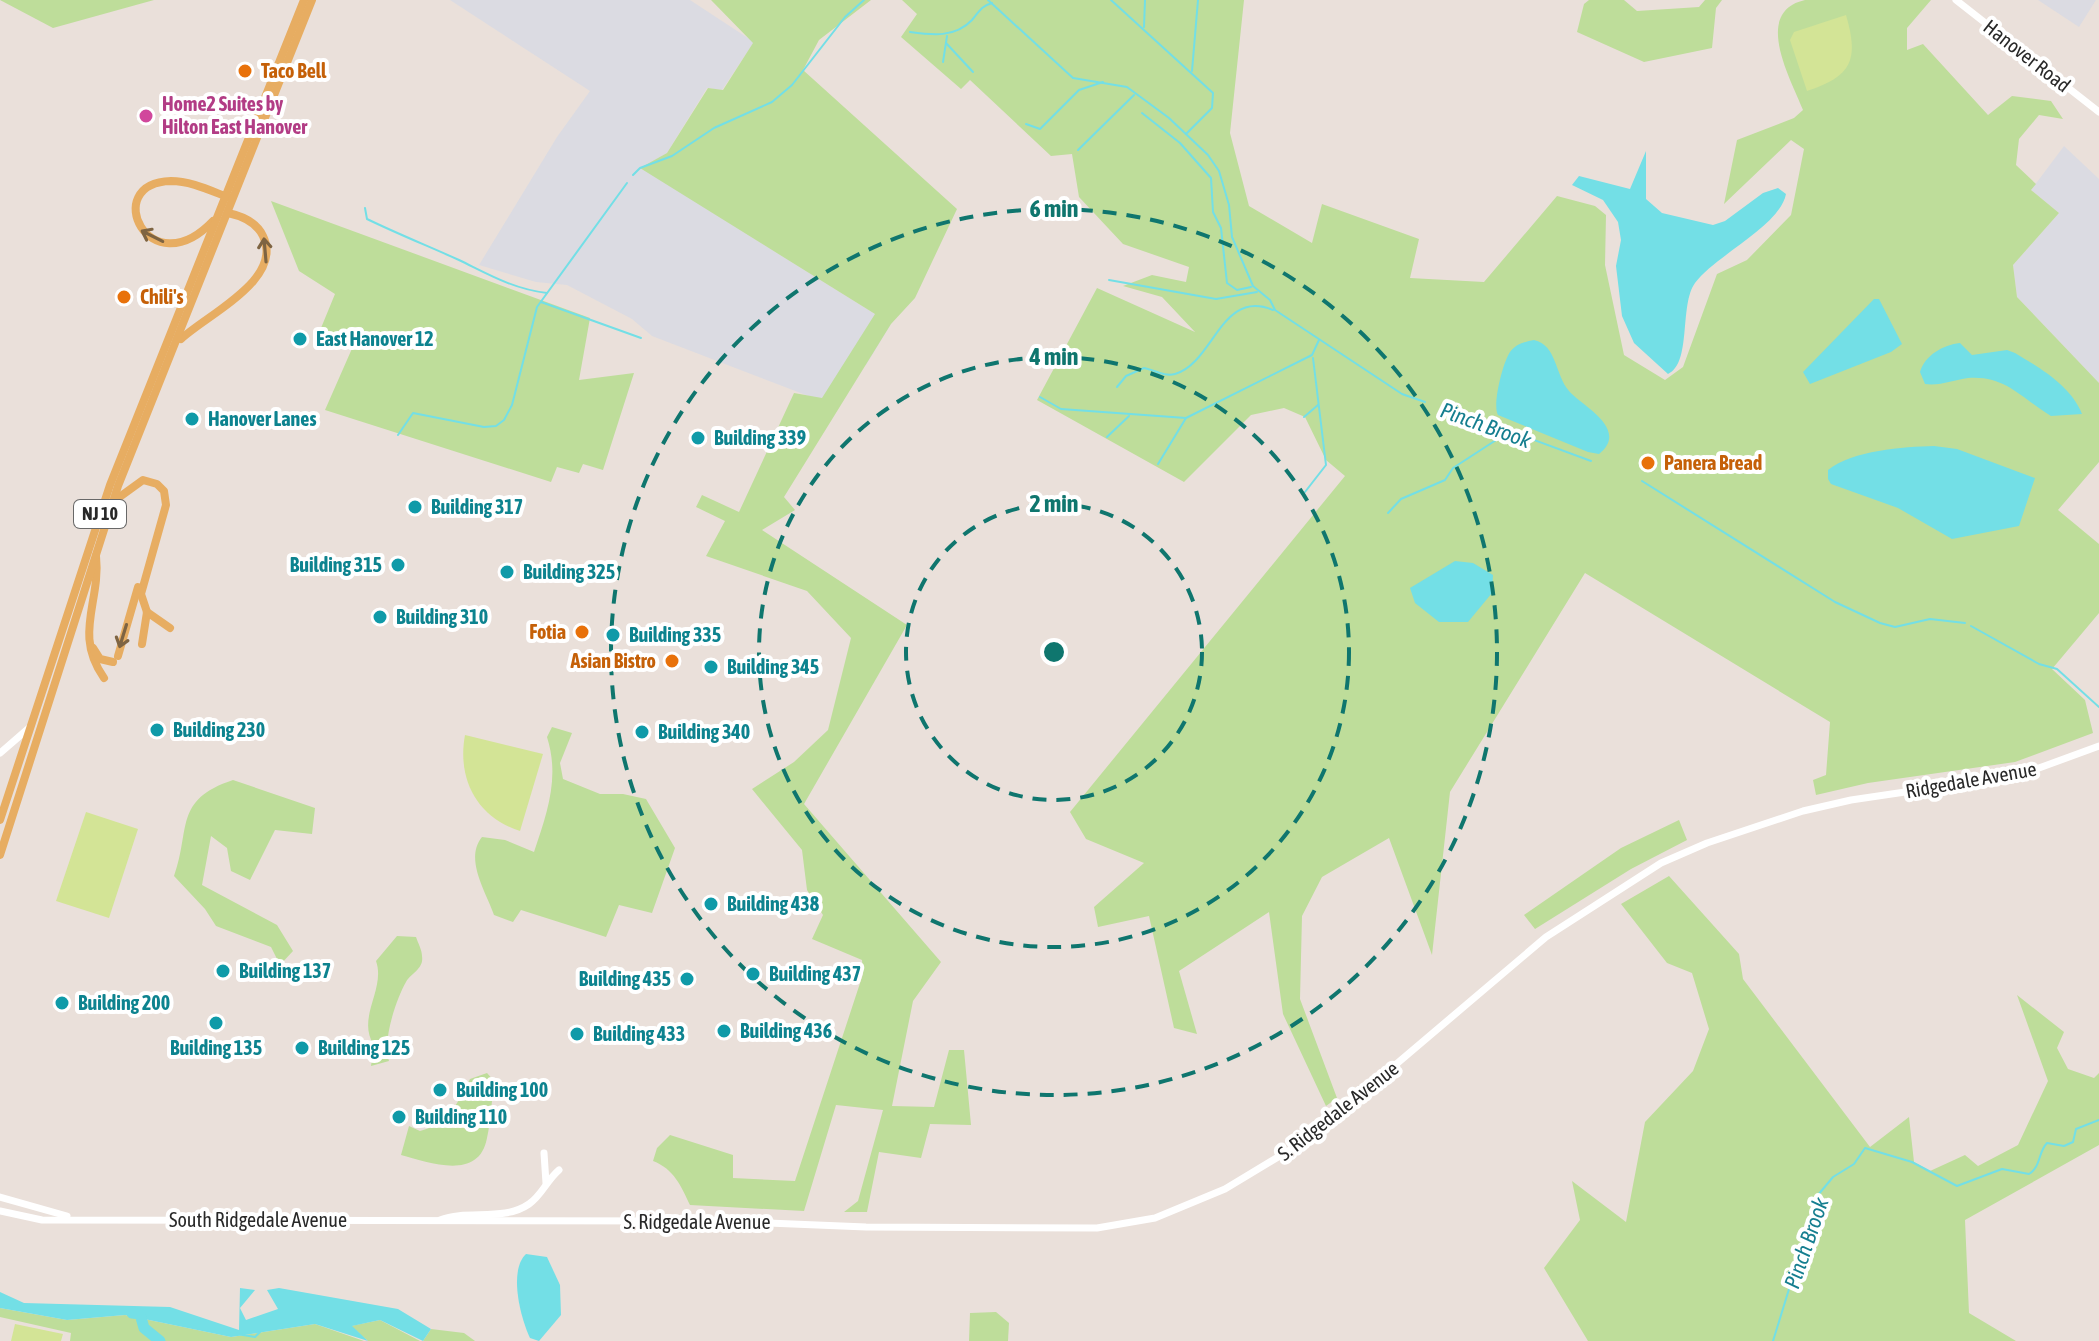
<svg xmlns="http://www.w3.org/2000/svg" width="2099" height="1341" font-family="'Asap Condensed',sans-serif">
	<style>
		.industrial { fill: #dbdbe2 }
		.green { fill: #bedd9a }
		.pitch { fill: #d3e496 }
		.water { fill: #73dfe6 }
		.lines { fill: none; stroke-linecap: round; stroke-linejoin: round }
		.stream { stroke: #73dfe6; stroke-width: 2 }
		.river { stroke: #73dfe6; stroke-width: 11 }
		.secondary { stroke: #fff; stroke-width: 7 }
		.primary { stroke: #e7ad62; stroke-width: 8 }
		.oneway { stroke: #7e6442 }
		.ring { fill: none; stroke: #0f766e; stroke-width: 4; stroke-dasharray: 14 10 }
		.food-dot { fill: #e8710a; stroke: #fff; stroke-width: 3 }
		.hotel-dot { fill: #d1479c; stroke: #fff; stroke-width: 3 }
		.culture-dot { fill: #0f9aa8; stroke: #fff; stroke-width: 3 }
		.labels { text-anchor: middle; stroke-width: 8; stroke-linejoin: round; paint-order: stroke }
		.shield { fill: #fff; stroke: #686868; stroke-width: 2 }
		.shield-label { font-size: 18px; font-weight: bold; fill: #282828 }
		.street-label { font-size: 20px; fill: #282828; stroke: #fff }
		.food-label { font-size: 20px; font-weight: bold; fill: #c56008; stroke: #fff; text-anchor: start }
		.hotel-label { font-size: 20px; font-weight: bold; fill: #b23c85; stroke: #fff; text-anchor: start }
		.culture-label { font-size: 20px; font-weight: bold; fill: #0d838f; stroke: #fff; text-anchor: start }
		.water-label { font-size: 22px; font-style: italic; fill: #157e8f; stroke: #fff }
		.centre { fill: #0f766e; stroke: #fff; stroke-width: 4 }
		.ring-label { font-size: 24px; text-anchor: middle; font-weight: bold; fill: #0f766e; stroke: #fff; stroke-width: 8; stroke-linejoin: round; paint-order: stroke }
	</style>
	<rect width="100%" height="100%" fill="#eae0da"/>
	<!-- industrial -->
	<g class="industrial">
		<path d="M450 0H690L754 42 722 90 707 88 667 153 641 168 891 324 866 365 857 360 832 405 652 336 632 319 567 285 536 282 479 265 557 137 590 91Z"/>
		<path d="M2038 0H2096L2079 27Z"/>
		<path d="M2064 146 2099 179V383L2017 297 2013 265 2059 213 2031 190Z"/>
	</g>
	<!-- green -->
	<g class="green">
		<path d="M0 0H154L53 28Z"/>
		<path d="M711 0H871L819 40 803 70 957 209 915 298 891 324 784 497 795 510 762 530 907 625 804 804 941 962 913 1001 892 1106 934 1107 949 1050H964L971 1125 930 1124 921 1158 879 1152 867 1212H844L858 1201 883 1110 836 1105 804 1211 690 1205C681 1186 674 1169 653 1161L657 1148 670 1135 733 1155V1178L795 1181 863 974 862 960 812 939 823 915 807 890 802 850 752 789 794 762 828 730 851 638 807 591 706 556 725 521 696 507 702 495 739 512 794 393 822 398 875 314 640 168 667 153 708 88 723 90 753 43Z"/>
		<path d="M902 0H1244L1230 133 1249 206 1312 243 1322 204 1419 239 1410 278 1484 282 1557 196 1595 206 1606 215 1605 265 1624 355 1665 380 1683 367 1717 274 1747 260 1791 215 1804 149 1791 140 1724 204 1737 140 1794 118 1803 110C1791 79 1752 12 1805 0H1931L1907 28V50L1923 44 1988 115 2012 96 2051 101 2063 119 2039 115 2019 139 2016 165 2036 184 2031 190 2059 213 2013 265 2017 297 2099 383V462L2058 510 2099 544V613L2052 669 2085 700 2093 733 2015 762 1868 783 1816 795 1813 780 1826 775 1830 722 1585 573 1450 792 1432 955 1389 838 1322 877 1302 916 1300 999 1337 1098 1326 1106 1283 1014 1269 912 1179 971 1197 1034 1174 1028 1149 916 1098 927 1094 907 1144 863 1086 839 1070 812 1345 476 1326 460 1305 417 1284 408 1251 415 1184 482 1037 400 1097 288 1195 332 1162 297 1123 286 1152 275 1186 282 1189 267 1123 244 1079 197 1072 154 1051 156 970 80 961 89 901 37 917 14Z"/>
		<path d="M1589 0H1624L1637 11 1699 7 1705 0H1722L1716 8 1712 48 1644 62 1577 32 1584 4Z"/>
		<path d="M271 201 590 318 579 380 634 373 603 470 583 464 579 473 557 467 551 482 325 410 354 344 321 328 335 294 299 271Z"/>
		<path d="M552 727 572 733 560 763 563 779 600 794H623L646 799 675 848 652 913 619 905 606 937 521 910 513 922 494 915C486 892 464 859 482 837L505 840 534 852C547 813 560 778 547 737Z"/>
		<path d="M233 780 315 808 312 834 275 830 250 880 231 871 227 848 211 836 202 885 277 925 293 951 280 965 271 947 216 926 205 909 174 876C191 829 173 800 233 780Z"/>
		<path d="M1679 820 1687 840 1631 869 1535 929 1524 915 1621 848Z"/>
		<path d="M1669 876 1739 954 1743 979 1870 1147 1909 1117 1914 1162 1930 1171 1965 1155 1978 1166 2018 1145 2048 1081 2017 995 2064 1032 2057 1048 2068 1069 2094 1078 2099 1073V1145L1965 1220 1969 1313 2016 1341H1588L1544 1268 1580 1220 1572 1181 1626 1222 1645 1122 1693 1071 1709 1029 1692 973 1667 963 1621 904Z"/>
		<path d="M397 936 416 937C418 943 422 950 422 956 424 969 412 972 406 982 396 999 382 1042 389 1061L371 1066 374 1045C356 1018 386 989 376 961Z"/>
		<path d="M487 1073 495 1082C491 1101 491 1120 487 1138 479 1182 428 1162 401 1155L409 1126 420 1131C448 1124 458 1103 470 1079Z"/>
		<path d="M0 1308 67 1320 125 1315 231 1337 315 1324 364 1341H70L71 1333 0 1317Z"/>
		<path d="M996 1312 1009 1323 1008 1341H969L970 1313Z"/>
		<path d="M380 1320 420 1341H368L351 1326Z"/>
		<path d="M431 1329 464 1333 475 1341H423Z"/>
	</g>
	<!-- pitch -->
	<g class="pitch">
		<path d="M1846 15C1859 60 1852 76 1807 91L1790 40 1794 32Z"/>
		<path d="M465 735 543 754 520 831C476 817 457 778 465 735Z"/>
		<path d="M86 812 138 829 109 918 56 901Z"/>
		<path d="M15 1324 63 1334 61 1341H11Z"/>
	</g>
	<!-- water -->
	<g class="water">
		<path d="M1646 151V199L1662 213 1713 225 1725 221 1763 193 1778 188 1786 194C1780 226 1716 255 1695 283 1679 305 1692 363 1668 374L1634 343 1622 316 1616 266 1621 240 1618 222 1603 200 1572 185 1579 176 1630 189Z"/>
		<path d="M1874 299H1879L1902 344 1891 352 1810 384 1803 372Z"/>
		<path d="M1534 340C1557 345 1555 375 1569 391 1582 406 1630 429 1599 454L1588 452 1498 415C1492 405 1503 362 1510 352 1516 344 1524 342 1534 340Z"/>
		<path d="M1960 343 1972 355 2007 350 2015 353C2040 368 2071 386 2082 414L2051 416C2022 399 2006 375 1968 378 1954 380 1940 386 1925 384L1920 372C1925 355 1943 345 1960 343Z"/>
		<path d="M1934 446 1957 449 2035 478 2019 526 1952 539 1898 508 1831 484 1828 479V470C1853 450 1903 447 1934 446Z"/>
		<path d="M1455 561 1473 563 1493 575 1492 593 1468 622H1439L1415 603 1410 588Z"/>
		<path d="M526 1254 547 1257 560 1285 561 1315 539 1341 530 1338C521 1319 508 1271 526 1254Z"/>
		<path d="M240 1288 255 1290 240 1308 246 1320 278 1309 267 1290 279 1288 398 1309 431 1329 423 1341 380 1320 352 1326 368 1341 315 1324 231 1337 125 1315 67 1320 0 1308V1292L24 1303 170 1307 239 1330Z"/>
	</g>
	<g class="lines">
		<!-- stream -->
		<g class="stream">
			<path d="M988 0 1073 78 1127 87 1169 118 1208 155 1219 171 1229 205 1232 237 1253 286 1270 300 1275 310 1402 394 1425 402"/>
			<path d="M1111 0 1213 93 1212 108 1186 134"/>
			<path d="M1144 27 1145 0"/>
			<path d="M910 32C932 35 955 38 972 20 979 12 981 6 992 3"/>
			<path d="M946 43 973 72"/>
			<path d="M943 62 947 36"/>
			<path d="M1192 71 1198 0"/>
			<path d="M1142 113 1180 143 1211 178 1213 212 1221 228 1227 283 1237 290 1251 287"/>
			<path d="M1026 124 1040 129 1079 90 1103 82"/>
			<path d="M1078 150 1134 95"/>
			<path d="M633 175 640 168 672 156 714 128 772 102 792 85 845 17 864 0"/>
			<path d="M365 208 367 219C398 234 428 246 459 260 488 274 513 289 547 293"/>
			<path d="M1109 280 1216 299 1257 292"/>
			<path d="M541 302 641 338"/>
			<path d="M1117 387 1126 376 1144 368C1155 370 1164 377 1175 374 1214 363 1221 288 1273 310"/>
			<path d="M1040 397 1061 409 1186 418 1312 355 1319 340"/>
			<path d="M1304 417 1318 405"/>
			<path d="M1488 423 1591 461"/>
			<path d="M398 435 413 413 484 427 496 426 504 420 512 405 537 307 627 183"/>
			<path d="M1107 437 1129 416"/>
			<path d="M1158 464 1186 418"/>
			<path d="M1642 481 1835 602 1880 623 1895 627 1930 619 1965 623"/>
			<path d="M1305 492 1326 465 1313 358"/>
			<path d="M1388 513 1401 499 1445 480 1453 468 1510 431"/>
			<path d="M1971 626 2039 664 2057 669 2099 707"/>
			<path d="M237 1334 255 1337 260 1332"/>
			<path d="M1773 1341 1818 1195 1833 1177 1854 1164 1865 1148 1912 1162 1957 1186 2002 1169 2029 1174C2041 1167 2038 1152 2047 1143L2064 1146 2073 1142 2076 1129 2099 1120"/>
		</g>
		<!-- river -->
		<path class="river" d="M132 1313 140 1314 144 1328 160 1341"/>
		<!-- secondary -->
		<g class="secondary">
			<path d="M1956 0 2099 112"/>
			<path d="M0 753 29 728"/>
			<path d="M544 1153 546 1183"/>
			<path d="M0 1197 67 1216"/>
			<path d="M0 1211 42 1220 720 1221 866 1227 1097 1228 1155 1218 1225 1189 1308 1139 1546 937 1661 863 1707 843 1803 811 1851 800 2020 775 2099 746"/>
			<path d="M440 1220C468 1209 503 1222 529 1204 542 1195 547 1180 559 1170"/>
		</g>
		<!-- primary -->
		<g class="primary">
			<path d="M213 221C149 288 99 183 171 181 191 181 211 191 230 198"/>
			<path d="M181 339C208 314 284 279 263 236 257 223 242 216 228 213"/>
			<path d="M114 501 143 480 157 484 164 491 166 505 141 594 147 612 142 644"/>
			<path d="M96 556C101 602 73 634 104 678"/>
			<path d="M147 612 170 628"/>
			<path d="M93 648 100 659 113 662"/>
			<path d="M118 656 138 587"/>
			<path d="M0 820 110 485 304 0"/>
			<path d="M0 855 118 486 312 0"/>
		</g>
	</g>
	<!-- one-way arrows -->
	<defs><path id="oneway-shaft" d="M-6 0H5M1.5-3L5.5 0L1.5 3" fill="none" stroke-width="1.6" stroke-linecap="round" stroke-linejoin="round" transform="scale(2)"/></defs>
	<g class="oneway">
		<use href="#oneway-shaft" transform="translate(152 236) rotate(-153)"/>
		<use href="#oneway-shaft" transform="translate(265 250) rotate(-95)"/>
		<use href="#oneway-shaft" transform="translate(123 636) rotate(107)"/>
	</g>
	<!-- distance rings -->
	<g class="ring">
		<circle cx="1054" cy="652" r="148"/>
		<circle cx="1054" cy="652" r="295"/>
		<circle cx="1054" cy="652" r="443"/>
	</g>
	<!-- markers -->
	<g class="food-dot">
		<circle cx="245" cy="71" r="8"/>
		<circle cx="124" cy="297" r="8"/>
		<circle cx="1648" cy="463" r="8"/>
		<circle cx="582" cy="632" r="8"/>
		<circle cx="672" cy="661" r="8"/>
	</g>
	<circle class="hotel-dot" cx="146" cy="116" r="8"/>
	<g class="culture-dot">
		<circle cx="300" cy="339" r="8"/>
		<circle cx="192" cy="419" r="8"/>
		<circle cx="698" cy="438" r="8"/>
		<circle cx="415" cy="507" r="8"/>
		<circle cx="398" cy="565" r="8"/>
		<circle cx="507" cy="572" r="8"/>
		<circle cx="380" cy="617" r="8"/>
		<circle cx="613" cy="635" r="8"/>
		<circle cx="711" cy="667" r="8"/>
		<circle cx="157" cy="730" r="8"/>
		<circle cx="642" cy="732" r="8"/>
		<circle cx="711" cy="904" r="8"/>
		<circle cx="223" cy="971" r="8"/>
		<circle cx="753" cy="974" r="8"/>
		<circle cx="687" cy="979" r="8"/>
		<circle cx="62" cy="1003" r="8"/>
		<circle cx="216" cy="1023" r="8"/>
		<circle cx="724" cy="1031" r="8"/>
		<circle cx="577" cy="1034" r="8"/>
		<circle cx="302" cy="1048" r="8"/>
		<circle cx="440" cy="1090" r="8"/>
		<circle cx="399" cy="1117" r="8"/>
	</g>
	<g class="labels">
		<!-- shield labels -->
		<rect class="shield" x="74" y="500" width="52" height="28" rx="6"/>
		<g class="shield-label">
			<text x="100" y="520">NJ 10</text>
		</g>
		<!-- street labels -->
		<g class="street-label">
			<text transform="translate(2027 56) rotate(38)" y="7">Hanover Road</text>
			<text transform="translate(1971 780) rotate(-10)" y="7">Ridgedale Avenue</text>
			<text transform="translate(1338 1111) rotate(-38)" y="7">S. Ridgedale Avenue</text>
			<text x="258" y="1227">South Ridgedale Avenue</text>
			<text x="697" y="1229">S. Ridgedale Avenue</text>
		</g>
		<!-- food labels -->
		<g class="food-label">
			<text x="261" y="78">Taco Bell</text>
			<text x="140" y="304">Chili's</text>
			<text x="1664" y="470">Panera Bread</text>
			<text x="566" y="639" text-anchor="end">Fotia</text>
			<text x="656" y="668" text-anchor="end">Asian Bistro</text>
		</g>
		<!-- hotel labels -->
		<g class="hotel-label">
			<text x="162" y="111">Home2 Suites by<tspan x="162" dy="23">Hilton East Hanover</tspan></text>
		</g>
		<!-- culture labels -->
		<g class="culture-label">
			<text x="316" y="346">East Hanover 12</text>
			<text x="208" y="426">Hanover Lanes</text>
			<text x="714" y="445">Building 339</text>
			<text x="431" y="514">Building 317</text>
			<text x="382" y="572" text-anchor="end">Building 315</text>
			<text x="523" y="579">Building 325</text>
			<text x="396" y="624">Building 310</text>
			<text x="629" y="642">Building 335</text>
			<text x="727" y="674">Building 345</text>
			<text x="173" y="737">Building 230</text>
			<text x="658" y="739">Building 340</text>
			<text x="727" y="911">Building 438</text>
			<text x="239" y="978">Building 137</text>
			<text x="769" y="981">Building 437</text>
			<text x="671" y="986" text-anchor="end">Building 435</text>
			<text x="78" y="1010">Building 200</text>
			<text x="740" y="1038">Building 436</text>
			<text x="593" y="1041">Building 433</text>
			<text x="216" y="1055" text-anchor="middle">Building 135</text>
			<text x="318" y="1055">Building 125</text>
			<text x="456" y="1097">Building 100</text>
			<text x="415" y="1124">Building 110</text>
		</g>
		<!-- water labels -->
		<g class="water-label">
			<text transform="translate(1486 425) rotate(20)" y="8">Pinch Brook</text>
			<text transform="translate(1806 1243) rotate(-71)" y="8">Pinch Brook</text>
		</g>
	</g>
	<circle cx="1054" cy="652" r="12" class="centre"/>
	<g class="ring-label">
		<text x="1054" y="217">6 min</text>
		<text x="1054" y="365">4 min</text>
		<text x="1054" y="512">2 min</text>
	</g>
</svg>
